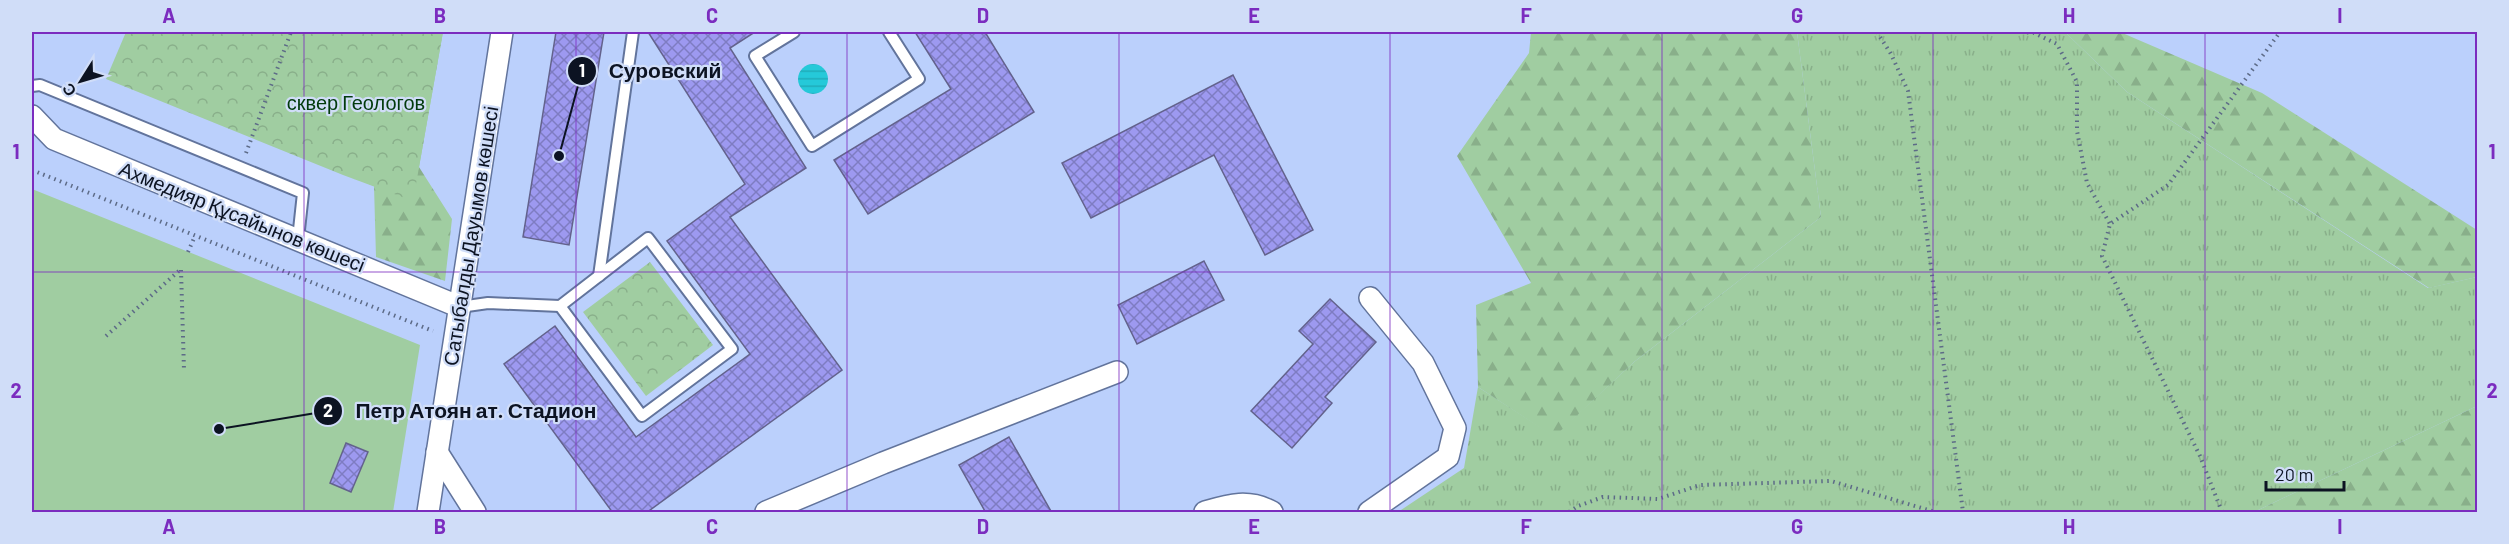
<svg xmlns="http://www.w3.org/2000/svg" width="2509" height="544" font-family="Barlow,sans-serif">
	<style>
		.grass { fill: url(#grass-tufts) }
		.forest { fill: url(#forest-firs) }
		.park { fill: url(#park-crowns) }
		.pitch { fill: #a0cda1 }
		.water { fill: url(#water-rules) }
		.building { fill: url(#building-cross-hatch); stroke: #63628c; stroke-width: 1.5 }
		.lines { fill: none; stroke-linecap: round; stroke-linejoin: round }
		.lane-casing { stroke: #62749c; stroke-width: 14 }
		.street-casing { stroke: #62749c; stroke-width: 24 }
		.path { stroke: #5d6b87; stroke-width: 4; stroke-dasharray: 1.5 4.5; stroke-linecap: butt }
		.lane { stroke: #fff; stroke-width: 10 }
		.street { stroke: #fff; stroke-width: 21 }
		.grid { fill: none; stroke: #7b2cbf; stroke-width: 1.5; stroke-opacity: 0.55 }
		.labels { text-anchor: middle; stroke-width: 4.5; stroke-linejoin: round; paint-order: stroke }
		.park-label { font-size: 20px; fill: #023b0c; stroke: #d0ddf8 }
		.street-label { font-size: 20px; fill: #0c1322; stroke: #d0ddf8 }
		.leader { fill: none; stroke: #0c1322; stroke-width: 2 }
		.callout-dot { fill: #0c1322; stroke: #d0ddf8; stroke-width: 2 }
		.mark-label { font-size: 18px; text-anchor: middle; font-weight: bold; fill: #fff }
		.callout-label { font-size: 21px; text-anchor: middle; font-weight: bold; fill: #0c1322; stroke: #d0ddf8; stroke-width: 4.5; stroke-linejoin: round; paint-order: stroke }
		.neatline { fill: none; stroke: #7b2cbf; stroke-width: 2 }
		.grid-label { font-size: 20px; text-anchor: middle; font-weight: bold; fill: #7b2cbf }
	</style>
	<defs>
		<pattern id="grass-tufts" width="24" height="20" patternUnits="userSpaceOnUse" patternTransform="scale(1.5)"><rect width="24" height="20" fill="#a0cda1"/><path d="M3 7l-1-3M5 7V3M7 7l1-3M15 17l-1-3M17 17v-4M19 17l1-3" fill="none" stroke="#89af8a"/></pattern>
		<pattern id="forest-firs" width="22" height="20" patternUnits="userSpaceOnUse" patternTransform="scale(1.5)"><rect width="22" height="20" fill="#a0cda1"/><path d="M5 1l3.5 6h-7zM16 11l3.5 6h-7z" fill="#89af8a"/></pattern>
		<pattern id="park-crowns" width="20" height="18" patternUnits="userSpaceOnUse" patternTransform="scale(1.5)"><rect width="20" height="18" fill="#a0cda1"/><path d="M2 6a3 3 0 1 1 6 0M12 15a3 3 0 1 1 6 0" fill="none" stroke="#89af8a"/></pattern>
		<pattern id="water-rules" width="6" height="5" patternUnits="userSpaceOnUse" patternTransform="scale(1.5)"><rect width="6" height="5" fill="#25c9d9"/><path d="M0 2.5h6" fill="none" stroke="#20acba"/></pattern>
		<pattern id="building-cross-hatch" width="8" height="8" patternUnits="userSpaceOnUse" patternTransform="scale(1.5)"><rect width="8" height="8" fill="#9d99f0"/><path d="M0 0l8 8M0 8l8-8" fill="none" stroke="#7e7cc2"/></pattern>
	</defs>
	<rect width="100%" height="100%" fill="#bbd0fc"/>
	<!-- grass -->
	<path class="grass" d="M1797 32H2065L2127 92 2428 288 2477 277V406L2254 512H1398L1464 468 1478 387 1554 436 1634 362 1821 217Z"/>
	<!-- forest -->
	<g class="forest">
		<path d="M321 32H443L419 167 452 219 445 281 376 257 374 186 278 148Z"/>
		<path d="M1531 32H1797L1821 217 1634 362 1554 437 1478 387 1476 305 1531 283 1457 156 1529 53Z"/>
		<path d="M2065 32H2120L2262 93 2477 230V277L2429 288 2127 92Z"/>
		<path d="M2477 406V512H2254Z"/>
	</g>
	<!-- park -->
	<g class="park">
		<path d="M126 32H443L413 201 343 175 106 79Z"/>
		<path d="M650 262 713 345 646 396 583 312Z"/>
	</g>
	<!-- pitch -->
	<path class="pitch" d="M32 189 420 345 393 512H32Z"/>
	<!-- water -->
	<circle class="water" cx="813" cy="79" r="15"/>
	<!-- building -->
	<g class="building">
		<path d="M556 32H604L569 245 523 237Z"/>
		<path d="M648 32H755L730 48 806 168 730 217 842 370 646 513H613L504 364 555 326 636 437 750 354 667 241 745 184Z"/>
		<path d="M915 32H985L1034 112 868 214 834 160 951 89Z"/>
		<path d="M1233 75 1313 230 1265 255 1214 155 1091 218 1062 163Z"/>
		<path d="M1204 261 1224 300 1137 344 1118 305Z"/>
		<path d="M1330 299 1376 342 1325 397 1332 403 1292 448 1251 411 1313 344 1299 331Z"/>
		<path d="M1009 437 1052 513H986L959 465Z"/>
		<path d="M346 443 368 452 351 492 330 483Z"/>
	</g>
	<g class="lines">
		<!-- lane casing -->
		<g class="lane-casing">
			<g id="lane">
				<path d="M794 32 755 56 812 146 919 79 889 32"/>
				<path d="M32 86 40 85 303 193 298 239"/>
				<path d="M648 238 732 349 642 416 560 306Z"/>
				<path d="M599 276 633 32"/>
				<path d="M460 307 488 303 560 306"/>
			</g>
		</g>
		<!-- street casing -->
		<g class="street-casing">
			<g id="street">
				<path d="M32 116 54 139 460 307"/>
				<path d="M437 452 475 512"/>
				<path d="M428 512 502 32"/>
				<path d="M766 512 883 463 1117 372"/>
				<path d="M1205 512C1229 505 1248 499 1272 512"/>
				<path d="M1369 512 1448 457 1455 428 1423 363 1370 298"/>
			</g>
		</g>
		<!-- path -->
		<g class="path">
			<path d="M1877 32 1891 54 1908 91 1963 512"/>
			<path d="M2021 32 2034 33 2057 44 2077 82V131L2087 183 2110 224"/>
			<path d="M246 153 291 32"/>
			<path d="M32 170 433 331"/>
			<path d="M188 252 195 236"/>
			<path d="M181 270 184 370"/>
			<path d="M106 336 180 270"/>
			<path d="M1569 512 1578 506 1603 497 1658 499 1700 485 1831 481 1935 512"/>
			<path d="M2222 512 2200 456 2102 256 2110 224 2168 185 2280 32"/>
		</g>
		<!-- lane -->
		<use href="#lane" class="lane"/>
		<!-- street -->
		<use href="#street" class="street"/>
	</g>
	<!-- grid -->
	<path class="grid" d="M304 32V512M576 32V512M847 32V512M1119 32V512M1390 32V512M1662 32V512M1933 32V512M2205 32V512M32 272H2478"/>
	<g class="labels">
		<!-- park labels -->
		<g class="park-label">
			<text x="356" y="110">сквер Геологов</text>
		</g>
		<!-- street labels -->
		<g class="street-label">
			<text transform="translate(242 217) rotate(22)" y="7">Ахмедияр Құсайынов көшесі</text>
			<text transform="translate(471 236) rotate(-81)" y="7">Сатыбалды Дауымов көшесі</text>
		</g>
	</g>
	<!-- callouts -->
	<path class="leader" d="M559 156L582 71M219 429L328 411"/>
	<g class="callout-dot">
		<circle cx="559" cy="156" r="6"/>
		<circle cx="219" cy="429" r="6"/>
		<circle cx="582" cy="71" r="15"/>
		<circle cx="328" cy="411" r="15"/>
	</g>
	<g class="mark-label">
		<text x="582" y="77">1</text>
		<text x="328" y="417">2</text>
	</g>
	<g class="callout-label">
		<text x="665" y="78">Суровский</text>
		<text x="476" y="418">Петр Атоян ат. Стадион</text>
	</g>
	<!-- border -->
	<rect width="2509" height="544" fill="none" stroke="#d0ddf8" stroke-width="66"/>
	<!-- north arrow -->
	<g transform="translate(81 81) rotate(233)" stroke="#d0ddf8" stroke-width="4.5" paint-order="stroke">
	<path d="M0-4.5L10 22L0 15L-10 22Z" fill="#0c1322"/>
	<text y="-9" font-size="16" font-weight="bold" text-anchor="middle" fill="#0c1322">С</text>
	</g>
	<!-- scale -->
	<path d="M2266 481v9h78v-9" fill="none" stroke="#0c1322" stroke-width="3"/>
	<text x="2275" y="481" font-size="18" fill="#0c1322" stroke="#d0ddf8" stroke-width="4.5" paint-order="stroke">20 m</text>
	<rect x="33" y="33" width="2443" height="478" class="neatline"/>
	<g class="grid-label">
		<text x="169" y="23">A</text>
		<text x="440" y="23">B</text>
		<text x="712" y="23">C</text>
		<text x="983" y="23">D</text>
		<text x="1254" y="23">E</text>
		<text x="1526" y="23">F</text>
		<text x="1797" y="23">G</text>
		<text x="2069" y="23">H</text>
		<text x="2340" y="23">I</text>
		<text x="16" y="159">1</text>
		<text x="2492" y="159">1</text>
		<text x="16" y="398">2</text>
		<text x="2492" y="398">2</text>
		<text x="169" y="534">A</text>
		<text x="440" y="534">B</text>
		<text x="712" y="534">C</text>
		<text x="983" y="534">D</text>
		<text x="1254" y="534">E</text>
		<text x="1526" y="534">F</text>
		<text x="1797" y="534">G</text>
		<text x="2069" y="534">H</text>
		<text x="2340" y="534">I</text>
	</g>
</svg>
